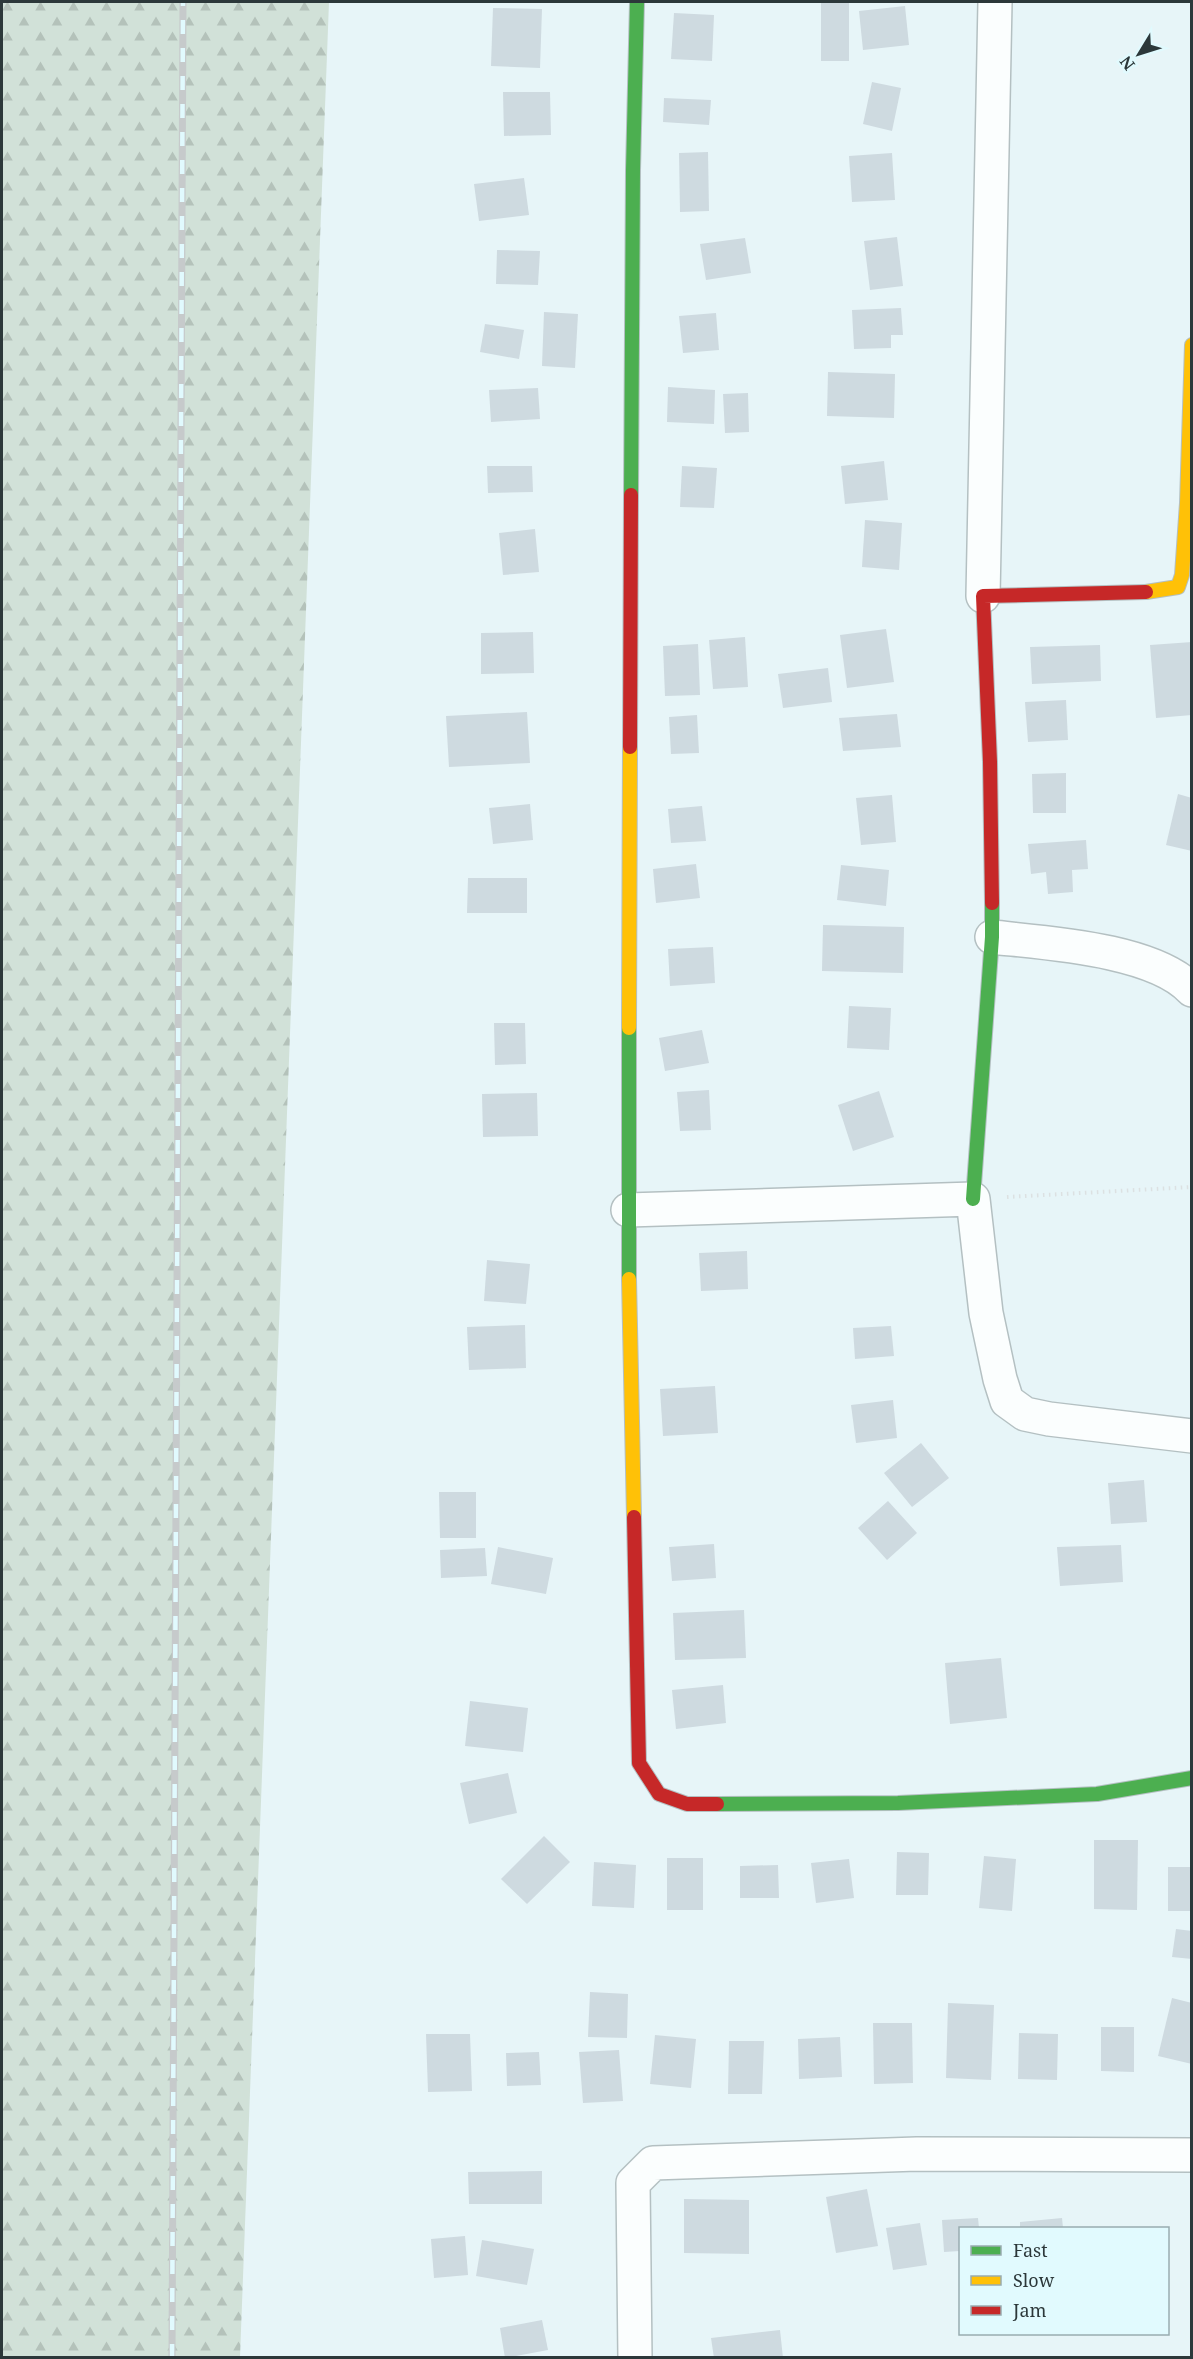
<svg xmlns="http://www.w3.org/2000/svg" width="1193" height="2359" font-family="'Noto Serif',serif">
	<style>
		.forest { fill: url(#forest-firs) }
		.building { fill: #cedae0 }
		.lines { fill: none; stroke-linecap: round; stroke-linejoin: round }
		.street-casing { stroke: #b4c0c2; stroke-width: 36 }
		.fast-casing { stroke: #b4c0c2; stroke-width: 16 }
		.slow-casing { stroke: #b4c0c2; stroke-width: 16 }
		.jam-casing { stroke: #b4c0c2; stroke-width: 16 }
		.path { stroke: #dce1e2; stroke-width: 4; stroke-dasharray: 1.5 4.5; stroke-linecap: butt }
		.street { stroke: #fbfefe; stroke-width: 33 }
		.fast { stroke: #4caf50; stroke-width: 14 }
		.slow { stroke: #ffc107; stroke-width: 14 }
		.jam { stroke: #c62828; stroke-width: 14 }
		.rail-casing { stroke: #c6cacb; stroke-width: 7 }
		.rail { stroke: #e1fafe; stroke-width: 4.5; stroke-dasharray: 14; stroke-linecap: butt }
	</style>
	<defs>
		<pattern id="forest-firs" width="22" height="20" patternUnits="userSpaceOnUse" patternTransform="scale(1.5)"><rect width="22" height="20" fill="#d1e1d8"/><path d="M5 1l3.5 6h-7zM16 11l3.5 6h-7z" fill="#b4c2ba"/></pattern>
	</defs>
	<rect width="100%" height="100%" fill="#e7f5f8"/>
	<!-- forest -->
	<path class="forest" d="M2 2H329L240 2357H2Z"/>
	<!-- building -->
	<g class="building">
		<rect x="821" y="2" width="28" height="59"/>
		<path d="M905 6 909 45 863 50 859 11Z"/>
		<path d="M493 8 542 9 540 68 491 66Z"/>
		<path d="M674 13 714 15 712 61 671 59Z"/>
		<path d="M872 82 901 88 892 131 863 124Z"/>
		<path d="M503 92H550L551 135 504 136Z"/>
		<path d="M664 98 711 100 709 125 663 122Z"/>
		<path d="M708 152 709 211 680 212 679 153Z"/>
		<path d="M892 153 895 200 852 202 849 156Z"/>
		<path d="M524 178 529 215 479 221 474 184Z"/>
		<path d="M897 237 903 286 870 290 864 241Z"/>
		<path d="M745 238 751 273 706 280 700 244Z"/>
		<path d="M497 250 540 251 538 285 496 284Z"/>
		<path d="M901 308 903 335H891V348L854 349 852 310Z"/>
		<path d="M544 312 578 314 575 368 542 366Z"/>
		<path d="M716 313 719 350 683 353 679 316Z"/>
		<path d="M485 324 524 330 519 359 480 352Z"/>
		<path d="M828 372 895 374 894 418 827 416Z"/>
		<path d="M668 387 715 390 714 424 667 422Z"/>
		<path d="M538 388 540 419 491 422 489 390Z"/>
		<path d="M748 393 749 432 725 433 723 394Z"/>
		<path d="M884 461 888 500 845 504 841 466Z"/>
		<path d="M487 466H532L533 492 488 493Z"/>
		<path d="M682 466 717 468 714 508 680 507Z"/>
		<path d="M865 520 902 523 899 570 862 567Z"/>
		<path d="M535 529 539 572 503 575 499 533Z"/>
		<path d="M886 629 894 682 847 688 840 635Z"/>
		<path d="M533 632 534 673 481 674V633Z"/>
		<path d="M745 637 748 687 713 689 709 640Z"/>
		<path d="M1192 642V715L1156 718 1150 645Z"/>
		<path d="M698 644 700 695 665 696 663 646Z"/>
		<path d="M1100 645 1101 681 1032 684 1030 647Z"/>
		<path d="M828 668 832 702 783 708 778 674Z"/>
		<path d="M1066 700 1068 740 1028 742 1025 702Z"/>
		<path d="M527 712 530 763 449 767 446 716Z"/>
		<path d="M897 714 901 747 843 751 839 718Z"/>
		<path d="M697 715 699 753 671 754 669 717Z"/>
		<path d="M1066 773V813H1033L1032 774Z"/>
		<path d="M1178 794 1192 798V851L1166 845Z"/>
		<path d="M892 795 896 842 861 845 856 798Z"/>
		<path d="M530 804 533 840 493 844 489 808Z"/>
		<path d="M702 806 706 841 671 843 668 809Z"/>
		<path d="M1086 840 1088 869 1072 870 1073 892 1048 894 1046 872 1031 874 1028 844Z"/>
		<path d="M696 864 700 898 656 903 653 869Z"/>
		<path d="M841 865 889 870 886 906 837 900Z"/>
		<path d="M468 878H527V913H467Z"/>
		<path d="M823 925 904 927 903 973 822 971Z"/>
		<path d="M713 947 715 983 670 986 668 949Z"/>
		<path d="M849 1006 891 1008 889 1050 847 1048Z"/>
		<path d="M494 1023H525L526 1064 495 1065Z"/>
		<path d="M702 1030 709 1063 665 1071 659 1038Z"/>
		<path d="M709 1090 711 1130 680 1131 677 1092Z"/>
		<path d="M879 1091 894 1137 853 1151 838 1105Z"/>
		<path d="M537 1093 538 1136 483 1137 482 1094Z"/>
		<path d="M747 1251 748 1289 701 1291 699 1253Z"/>
		<path d="M487 1260 530 1264 526 1304 484 1301Z"/>
		<path d="M525 1325 526 1368 469 1370 467 1327Z"/>
		<path d="M891 1326 894 1356 855 1359 853 1328Z"/>
		<path d="M715 1386 718 1433 663 1436 660 1389Z"/>
		<path d="M893 1400 897 1438 856 1443 851 1405Z"/>
		<path d="M921 1443 949 1478 912 1507 884 1473Z"/>
		<path d="M1144 1480 1147 1522 1111 1524 1108 1483Z"/>
		<path d="M439 1492H476V1538H440Z"/>
		<path d="M888 1501 917 1533 887 1560 858 1528Z"/>
		<path d="M714 1544 716 1578 672 1581 669 1547Z"/>
		<path d="M1121 1545 1123 1582 1060 1586 1057 1547Z"/>
		<path d="M498 1547 553 1558 546 1594 491 1584Z"/>
		<path d="M485 1548 487 1576 441 1578 440 1550Z"/>
		<path d="M744 1610 746 1658 675 1660 673 1613Z"/>
		<path d="M1001 1658 1007 1718 950 1724 945 1663Z"/>
		<path d="M723 1685 726 1723 676 1729 672 1690Z"/>
		<path d="M470 1701 528 1708 523 1752 465 1746Z"/>
		<path d="M508 1773 517 1813 469 1824 460 1783Z"/>
		<path d="M544 1836 570 1862 527 1904 501 1879Z"/>
		<path d="M1094 1840H1138L1137 1910 1094 1909Z"/>
		<path d="M897 1852 929 1853 928 1895H896Z"/>
		<path d="M984 1856 1016 1859 1012 1911 979 1908Z"/>
		<rect x="667" y="1858" width="36" height="52"/>
		<path d="M849 1859 854 1898 816 1903 811 1863Z"/>
		<path d="M594 1862 636 1865 634 1908 592 1906Z"/>
		<path d="M778 1865 779 1898H740V1866Z"/>
		<rect x="1168" y="1867" width="24" height="44"/>
		<path d="M1176 1929 1192 1931V1959L1172 1957Z"/>
		<path d="M590 1992 628 1994 627 2038 588 2037Z"/>
		<path d="M1172 1998 1192 2003V2064L1158 2056Z"/>
		<path d="M948 2003 994 2005 991 2080 946 2078Z"/>
		<path d="M873 2023H912L913 2083 874 2084Z"/>
		<path d="M1101 2027H1134V2072L1101 2071Z"/>
		<path d="M1019 2033 1058 2034 1057 2080 1018 2079Z"/>
		<path d="M426 2034H470L472 2091 428 2092Z"/>
		<path d="M655 2035 696 2039 691 2088 650 2084Z"/>
		<path d="M840 2037 842 2077 799 2079 798 2039Z"/>
		<path d="M729 2041H764L762 2094H728Z"/>
		<path d="M619 2050 623 2101 583 2103 579 2052Z"/>
		<path d="M539 2052 541 2085 507 2086 506 2053Z"/>
		<path d="M542 2171V2204H469L468 2172Z"/>
		<path d="M867 2189 878 2246 836 2253 826 2197Z"/>
		<path d="M684 2199 749 2200V2254L684 2253Z"/>
		<path d="M978 2218 979 2228H960V2251L944 2252 942 2220Z"/>
		<path d="M1062 2218 1063 2228H1020V2222Z"/>
		<path d="M920 2223 927 2265 893 2270 886 2228Z"/>
		<path d="M465 2236 468 2275 434 2278 431 2239Z"/>
		<path d="M482 2240 534 2249 527 2285 476 2276Z"/>
		<path d="M542 2320 548 2350 505 2358 500 2328Z"/>
		<path d="M780 2330 783 2358H714L711 2338Z"/>
	</g>
	<g class="lines">
		<!-- street casing -->
		<g class="street-casing">
			<g id="street">
				<path d="M983 596 995 2"/>
				<path d="M992 937C1046 943 1154 949 1192 990"/>
				<path d="M628 1210 973 1199 986 1313 1000 1379 1007 1401 1025 1414 1049 1419 1192 1436"/>
				<path d="M635 2358 633 2183 653 2163 917 2154 1192 2155"/>
			</g>
		</g>
		<!-- fast casing -->
		<g class="fast-casing">
			<g id="fast">
				<path d="M631 495 633 170 637 2"/>
				<path d="M629 1028V1279"/>
				<path d="M973 1199 992 937V903"/>
				<path d="M717 1804 898 1803 1097 1794 1192 1778"/>
			</g>
		</g>
		<!-- slow casing -->
		<g class="slow-casing">
			<g id="slow">
				<path d="M1146 592 1178 587 1182 575 1187 503 1192 345"/>
				<path d="M629 1028 630 747"/>
				<path d="M629 1279 634 1517"/>
			</g>
		</g>
		<!-- jam casing -->
		<g class="jam-casing">
			<g id="jam">
				<path d="M630 747 631 495"/>
				<path d="M992 903 990 762 983 596 1146 592"/>
				<path d="M634 1517 639 1763 659 1794 687 1804H717"/>
			</g>
		</g>
		<!-- path -->
		<path class="path" d="M1007 1197 1192 1187"/>
		<!-- street -->
		<use href="#street" class="street"/>
		<!-- fast -->
		<use href="#fast" class="fast"/>
		<!-- slow -->
		<use href="#slow" class="slow"/>
		<!-- jam -->
		<use href="#jam" class="jam"/>
		<!-- rail casing -->
		<g class="rail-casing">
			<path id="rail" d="M172 2358 183 2"/>
		</g>
		<!-- rail -->
		<use href="#rail" class="rail"/>
	</g>
	<!-- border -->
	<rect width="1193" height="2359" fill="none" stroke="#2c383a" stroke-width="6"/>
	<!-- legend -->
	<rect x="959" y="2227" width="210" height="108" fill="#e1fafe" stroke="#99acb0" stroke-width="1.5"/>
	<rect x="971" y="2246" width="30" height="9" fill="#4caf50" stroke="#99acb0" stroke-width="1.5"/>
	<text x="1013" y="2257" font-size="18" fill="#2c383a">Fast</text>
	<rect x="971" y="2276" width="30" height="9" fill="#ffc107" stroke="#99acb0" stroke-width="1.5"/>
	<text x="1013" y="2287" font-size="18" fill="#2c383a">Slow</text>
	<rect x="971" y="2306" width="30" height="9" fill="#c62828" stroke="#99acb0" stroke-width="1.5"/>
	<text x="1013" y="2317" font-size="18" fill="#2c383a">Jam</text>
	<!-- north arrow -->
	<g transform="translate(1139 54) rotate(232)" stroke="#e1fafe" stroke-width="4.5" paint-order="stroke">
	<path d="M0-4.5L10 22L0 15L-10 22Z" fill="#2c383a"/>
	<text y="-9" font-size="16" font-weight="bold" text-anchor="middle" fill="#2c383a">N</text>
	</g>
</svg>
